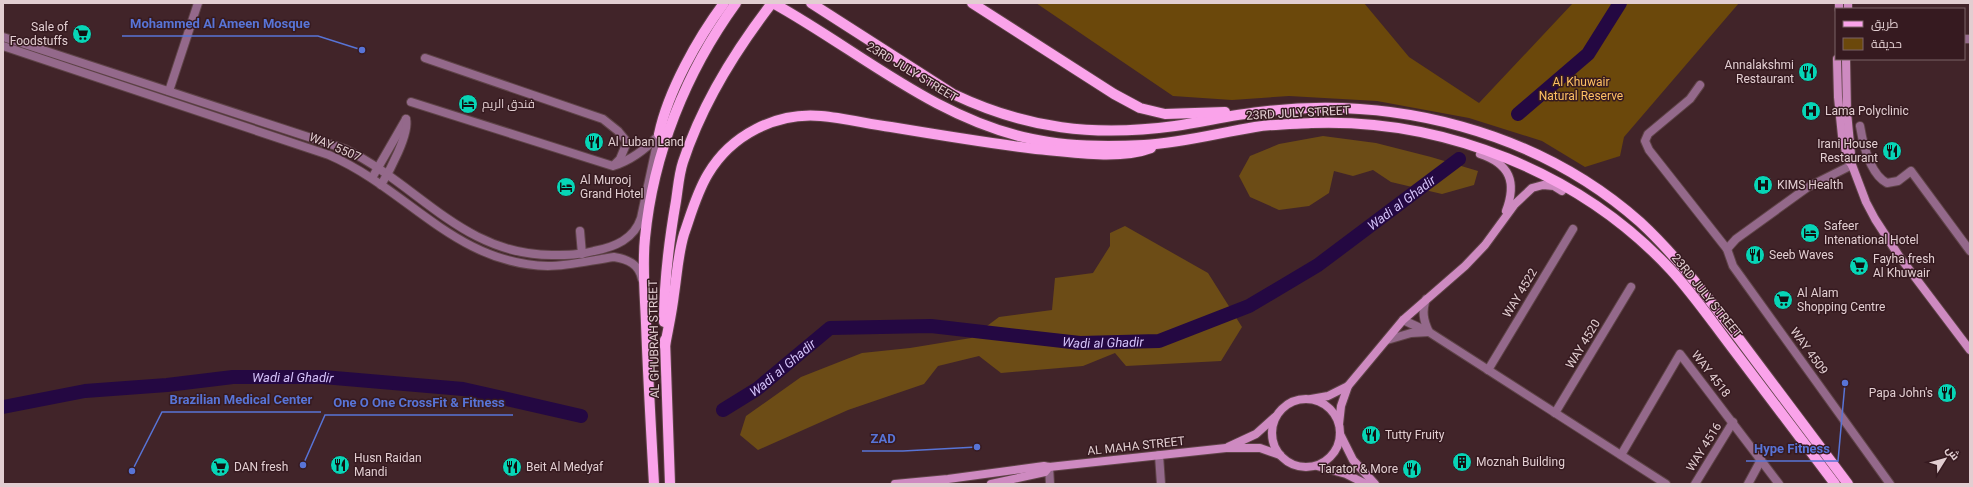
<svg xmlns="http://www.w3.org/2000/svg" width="1973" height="487" font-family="Roboto,Cairo,sans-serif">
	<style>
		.green { fill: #6b480b }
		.forest { fill: #6c4c16 }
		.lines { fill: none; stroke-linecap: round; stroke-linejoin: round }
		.river { stroke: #240842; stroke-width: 14 }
		.street-casing { stroke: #5e4347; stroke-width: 10 }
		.secondary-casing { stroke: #5e4347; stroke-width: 10 }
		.primary-casing { stroke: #5e4347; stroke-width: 12 }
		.street { stroke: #94698b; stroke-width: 8 }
		.secondary { stroke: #ce8ac1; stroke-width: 8 }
		.primary { stroke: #faa3ea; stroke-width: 10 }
		.labels { text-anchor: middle; stroke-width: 3; stroke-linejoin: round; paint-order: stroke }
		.poi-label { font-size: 12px; fill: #e2ced1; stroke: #361a20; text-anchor: start }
		.street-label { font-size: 12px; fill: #e2ced1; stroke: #361a20 }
		.park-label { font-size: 12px; fill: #fec063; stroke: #361a20 }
		.water-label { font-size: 13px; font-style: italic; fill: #d5c3fa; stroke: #361a20 }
		.leader { fill: none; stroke: #5874d6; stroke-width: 1.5 }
		.callout-dot { fill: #5874d6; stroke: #361a20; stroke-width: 1.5 }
		.callout-label { font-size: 13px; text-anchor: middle; font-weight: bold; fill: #5874d6; stroke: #361a20; stroke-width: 3; stroke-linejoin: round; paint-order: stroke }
	</style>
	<rect width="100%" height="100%" fill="#412429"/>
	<!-- green -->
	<path class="green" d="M1036 3H1364L1409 57 1479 103 1573 3H1739L1624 137 1620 156 1585 167 1542 141 1469 118 1377 101 1289 96 1232 100 1173 96Z"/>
	<!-- forest -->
	<g class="forest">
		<path d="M1323 136 1376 143 1431 157 1478 171 1474 185 1442 194 1391 182 1373 170 1353 176 1334 171 1329 193 1309 206 1279 210 1250 197 1239 176 1250 156 1279 144Z"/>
		<path d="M1125 226 1208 273 1242 327 1221 361 1126 366 1115 353 1083 366 1001 373 979 356 938 366 924 384 848 410 758 450 740 435 746 416 801 377 862 353 910 348 971 338 999 317 1052 310 1055 278 1093 273 1110 246V233Z"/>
	</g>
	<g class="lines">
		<!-- river -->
		<g class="river">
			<path d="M1518 114 1588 54 1620 3"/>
			<path id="s1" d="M3 407 85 391 167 385 233 377H323L463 389 581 416"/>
			<path id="s2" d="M723 410 757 389 830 328 931 326 1080 343 1159 341 1249 306 1318 265 1459 159"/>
		</g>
		<!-- street casing -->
		<g class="street-casing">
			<g id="street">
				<path d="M3 37 345 149C419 185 463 255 552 255 567 255 580 255 594 251 615 247 634 239 641 218L659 134"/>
				<path d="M1964 39H1970"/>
				<path d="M3 46 329 155C408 189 455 264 548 266 570 266 592 260 614 257 628 259 639 264 642 279"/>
				<path d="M425 58 603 119 618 131 627 142 620 159 614 165"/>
				<path d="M1700 85 1690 99 1648 134 1645 141 1649 150 1727 249 1733 266 1890 484"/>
				<path d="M169 91 198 3"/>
				<path d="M411 102 613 166C632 160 646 149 659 135"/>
				<path d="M1860 126C1863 144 1870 174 1887 183L1898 181 1911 171 1970 251"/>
				<path d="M372 178 406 119"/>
				<path d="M381 185C389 172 410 133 406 119"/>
				<path d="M580 231 582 254"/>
				<path d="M1727 249 1736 239 1808 187 1852 165"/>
				<path d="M1403 320 1429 332 1666 484"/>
				<path d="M1387 340 1411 333 1429 332C1423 320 1422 311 1426 299"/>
				<path d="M1488 370 1573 229"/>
				<path d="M1555 413 1631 287"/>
				<path d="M1159 455 1161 484"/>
				<path d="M1621 455 1680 354 1779 484"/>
				<path d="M1049 467 1050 484"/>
				<path d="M1695 484 1733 422"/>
				<path d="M1748 484 1761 460"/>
			</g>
		</g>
		<!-- secondary casing -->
		<g class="secondary-casing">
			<g id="secondary">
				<path d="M1839 9V3"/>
				<path d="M1848 9V3"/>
				<path d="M1837 59 1838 97 1842 136 1848 160 1852 165 1866 202 1875 219 1899 256 1970 350"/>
				<path d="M1846 59 1847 112 1852 165"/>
				<path d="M1480 154C1510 164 1517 182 1506 211"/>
				<circle cx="1306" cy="433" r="34"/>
				<path d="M1311 399 1328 396 1348 386 1403 320 1465 266 1485 245 1515 204 1532 188 1543 185 1554 186 1562 191"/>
				<path d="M1339 424 1341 406 1348 386"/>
				<path d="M1340 434 1353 460 1375 484"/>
				<path d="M1228 447 1256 434 1275 417"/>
				<path d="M1317 466 1346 474 1366 484"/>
				<path d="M895 484 948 479 1044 466 1049 467 1226 448H1260L1280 455"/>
				<path d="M991 484 1045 472 1049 467"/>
			</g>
		</g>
		<!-- primary casing -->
		<g class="primary-casing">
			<g id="primary">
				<path d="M773 3C858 50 935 119 1032 139 1068 147 1107 147 1144 145 1182 143 1218 133 1255 127 1274 124 1293 124 1311 123 1444 118 1581 173 1671 270 1694 295 1713 323 1733 349 1767 394 1801 439 1835 484"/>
				<path d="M811 3 953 94C1027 129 1094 137 1175 126 1203 122 1231 115 1259 112 1394 95 1537 131 1640 222 1679 258 1711 302 1743 344 1778 390 1813 437 1848 484"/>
				<path d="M972 3 1114 94 1140 108 1165 114 1225 112"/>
				<path d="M659 134C668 91 698 38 724 3"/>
				<path d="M664 322C664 281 669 241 676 201 678 188 679 174 683 162 702 104 735 51 772 3"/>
				<path d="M665 340 670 484"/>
				<path d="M665 346C668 329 672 312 674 294 677 274 678 254 684 234 691 214 697 192 708 174 731 135 776 112 821 116 844 118 868 124 891 127 939 135 987 143 1036 149 1069 152 1120 160 1151 148"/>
				<path d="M654 484C651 430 648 377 646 323 645 296 642 266 645 238 653 154 686 72 736 3"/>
			</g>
		</g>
		<!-- street -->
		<use href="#street" class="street"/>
		<!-- secondary -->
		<use href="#secondary" class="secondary"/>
		<!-- primary -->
		<use href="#primary" class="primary"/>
	</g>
	<!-- icons -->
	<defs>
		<g id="supermarket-disc" transform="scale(1)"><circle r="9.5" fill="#07d5b6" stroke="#361a20"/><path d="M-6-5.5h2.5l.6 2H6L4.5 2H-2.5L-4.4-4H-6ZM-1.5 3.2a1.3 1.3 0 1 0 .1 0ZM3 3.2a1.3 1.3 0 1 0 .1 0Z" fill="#111"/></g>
		<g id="restaurant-disc" transform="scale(1)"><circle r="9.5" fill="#07d5b6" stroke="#361a20"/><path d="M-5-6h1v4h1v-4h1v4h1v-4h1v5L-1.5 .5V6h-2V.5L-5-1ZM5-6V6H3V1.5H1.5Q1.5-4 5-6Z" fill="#111"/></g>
		<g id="hotel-disc" transform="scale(1)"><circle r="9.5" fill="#07d5b6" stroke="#361a20"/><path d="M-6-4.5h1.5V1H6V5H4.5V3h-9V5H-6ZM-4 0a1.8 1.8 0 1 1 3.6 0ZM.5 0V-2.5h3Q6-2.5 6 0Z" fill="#111"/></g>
		<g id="hospital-disc" transform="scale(1)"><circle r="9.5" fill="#07d5b6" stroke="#361a20"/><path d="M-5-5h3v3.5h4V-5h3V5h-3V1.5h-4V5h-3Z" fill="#111"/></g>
		<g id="building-disc" transform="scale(1)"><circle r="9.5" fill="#07d5b6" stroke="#361a20"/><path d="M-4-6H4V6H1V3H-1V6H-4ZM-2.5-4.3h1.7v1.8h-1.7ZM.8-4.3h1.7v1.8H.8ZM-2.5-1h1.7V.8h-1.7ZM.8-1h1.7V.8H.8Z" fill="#111"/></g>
	</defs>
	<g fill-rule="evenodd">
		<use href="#supermarket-disc" x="82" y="34"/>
		<use href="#restaurant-disc" x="1808" y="72"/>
		<use href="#hotel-disc" x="468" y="104"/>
		<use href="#hospital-disc" x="1811" y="111"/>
		<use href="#restaurant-disc" x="594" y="142"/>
		<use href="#restaurant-disc" x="1892" y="151"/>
		<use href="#hospital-disc" x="1763" y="185"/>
		<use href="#hotel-disc" x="566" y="187"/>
		<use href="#hotel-disc" x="1810" y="233"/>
		<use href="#restaurant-disc" x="1755" y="255"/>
		<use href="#supermarket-disc" x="1859" y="266"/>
		<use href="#supermarket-disc" x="1783" y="300"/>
		<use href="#restaurant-disc" x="1947" y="393"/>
		<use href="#restaurant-disc" x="1371" y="435"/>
		<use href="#building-disc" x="1462" y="462"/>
		<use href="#restaurant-disc" x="340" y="465"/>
		<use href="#supermarket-disc" x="220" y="467"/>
		<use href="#restaurant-disc" x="512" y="467"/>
		<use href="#restaurant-disc" x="1412" y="469"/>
	</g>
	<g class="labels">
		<!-- poi labels -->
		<g class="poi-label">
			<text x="68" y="31" text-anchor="end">Sale of<tspan x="68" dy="14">Foodstuffs</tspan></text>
			<text x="1794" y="69" text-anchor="end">Annalakshmi<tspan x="1794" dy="14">Restaurant</tspan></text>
			<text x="482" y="108">فندق الريم</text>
			<text x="1825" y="115">Lama Polyclinic</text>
			<text x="608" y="146">Al Luban Land</text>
			<text x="1878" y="148" text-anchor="end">Irani House<tspan x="1878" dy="14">Restaurant</tspan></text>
			<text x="580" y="184">Al Murooj<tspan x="580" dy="14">Grand Hotel</tspan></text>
			<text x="1777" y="189">KIMS Health</text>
			<text x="1824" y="230">Safeer<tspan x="1824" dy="14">Intenational Hotel</tspan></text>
			<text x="1769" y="259">Seeb Waves</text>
			<text x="1873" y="263">Fayha fresh<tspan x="1873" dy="14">Al Khuwair</tspan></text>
			<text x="1797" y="297">Al Alam<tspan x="1797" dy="14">Shopping Centre</tspan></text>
			<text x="1933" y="397" text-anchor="end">Papa John's</text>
			<text x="1385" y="439">Tutty Fruity</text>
			<text x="354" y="462">Husn Raidan<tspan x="354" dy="14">Mandi</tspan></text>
			<text x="1476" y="466">Moznah Building</text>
			<text x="234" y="471">DAN fresh</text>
			<text x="526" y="471">Beit Al Medyaf</text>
			<text x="1398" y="473" text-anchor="end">Tarator &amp; More</text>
		</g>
		<!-- street labels -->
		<g class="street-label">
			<text transform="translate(912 72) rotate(31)" y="4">23RD JULY STREET</text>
			<text transform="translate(1298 113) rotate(-3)" y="4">23RD JULY STREET</text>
			<text transform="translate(335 147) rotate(23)" y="4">WAY 5507</text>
			<text transform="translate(1520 293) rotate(-59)" y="4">WAY 4522</text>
			<text transform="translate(1707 296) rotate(51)" y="4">23RD JULY STREET</text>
			<text transform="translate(654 339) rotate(-91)" y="4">AL GHUBRAH STREET</text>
			<text transform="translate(1583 344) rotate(-59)" y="4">WAY 4520</text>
			<text transform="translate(1809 351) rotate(54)" y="4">WAY 4509</text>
			<text transform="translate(1711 374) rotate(52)" y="4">WAY 4518</text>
			<text transform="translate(1136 446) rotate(-6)" y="4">AL MAHA STREET</text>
			<text transform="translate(1704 447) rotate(-58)" y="4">WAY 4516</text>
		</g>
		<!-- park labels -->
		<g class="park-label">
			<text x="1581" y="86">Al Khuwair<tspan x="1581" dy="14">Natural Reserve</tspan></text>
		</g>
		<!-- water labels -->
		<g class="water-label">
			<text dy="5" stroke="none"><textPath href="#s2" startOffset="746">Wadi al Ghadir</textPath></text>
			<text dy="5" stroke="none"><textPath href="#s2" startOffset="409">Wadi al Ghadir</textPath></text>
			<text dy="5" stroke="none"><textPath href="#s2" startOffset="73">Wadi al Ghadir</textPath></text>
			<text dy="5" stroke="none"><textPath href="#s1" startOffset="292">Wadi al Ghadir</textPath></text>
		</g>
	</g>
	<!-- callouts -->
	<path class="leader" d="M362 50L318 36H122M132 471L162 412H321M303 465L325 415H513M977 447L903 451H862M1845 383L1838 461H1746"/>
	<g class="callout-dot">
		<circle cx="362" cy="50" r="4"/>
		<circle cx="132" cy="471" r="4"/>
		<circle cx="303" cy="465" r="4"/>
		<circle cx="977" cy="447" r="4"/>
		<circle cx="1845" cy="383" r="4"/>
	</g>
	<g class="callout-label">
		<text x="220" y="28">Mohammed Al Ameen Mosque</text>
		<text x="241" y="404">Brazilian Medical Center</text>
		<text x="419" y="407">One O One CrossFit &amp; Fitness</text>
		<text x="883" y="443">ZAD</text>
		<text x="1792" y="453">Hype Fitness</text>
	</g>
	<!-- border -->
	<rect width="1973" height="487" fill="none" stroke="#e2ced1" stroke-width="8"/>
	<!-- legend -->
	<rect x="1835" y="8" width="130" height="52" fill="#361a20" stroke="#7b6267"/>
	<rect x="1843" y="21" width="20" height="6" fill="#faa3ea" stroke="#7b6267"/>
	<text x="1871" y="28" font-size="12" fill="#e2ced1">طريق</text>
	<rect x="1843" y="38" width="20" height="12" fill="#6b480b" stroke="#7b6267"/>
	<text x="1871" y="48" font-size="12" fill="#e2ced1">حديقة</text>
	<!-- north arrow -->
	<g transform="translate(1945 459) rotate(53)" stroke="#361a20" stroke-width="3" paint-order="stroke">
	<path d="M0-3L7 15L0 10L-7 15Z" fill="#e2ced1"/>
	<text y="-6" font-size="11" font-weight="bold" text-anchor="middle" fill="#e2ced1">ش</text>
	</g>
</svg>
